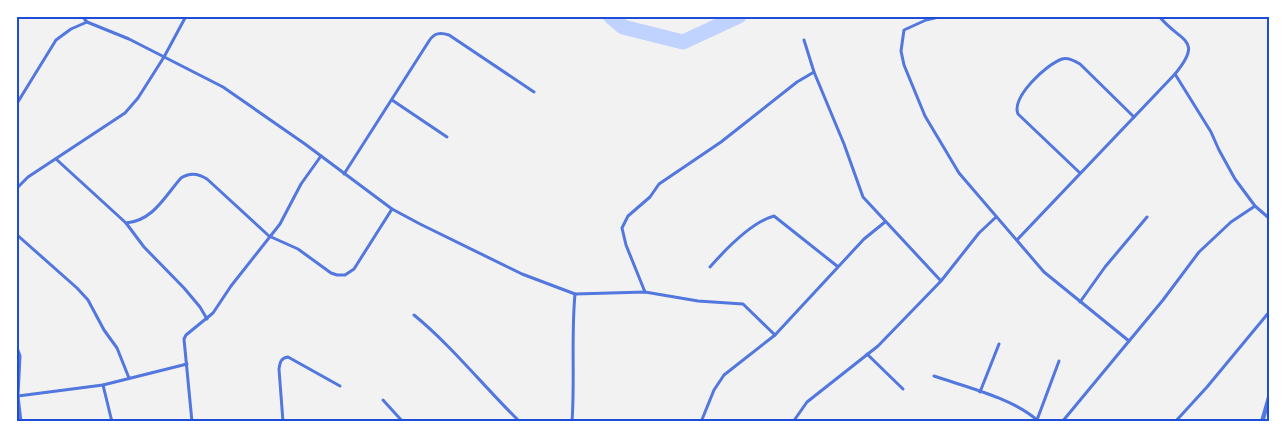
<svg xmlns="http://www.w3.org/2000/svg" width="1286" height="438" font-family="'Archivo Narrow',sans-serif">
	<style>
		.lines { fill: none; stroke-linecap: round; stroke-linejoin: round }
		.river { stroke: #bfd3fe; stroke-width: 15 }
		.minor { stroke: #5277de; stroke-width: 3 }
		.tertiary { stroke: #5277de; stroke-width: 4.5 }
		.neatline { fill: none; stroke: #1d4ed8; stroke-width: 2 }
	</style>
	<rect width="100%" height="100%" fill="#f2f2f2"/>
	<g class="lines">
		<!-- river -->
		<path class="river" d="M610 16 623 27 683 42 739 16"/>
		<!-- minor -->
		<g class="minor">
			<path d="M82 16 87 22 129 39 223 87 305 144 392 209 420 224 522 274 575 294 645 292 698 301 743 304 775 335"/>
			<path d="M943 16 926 20 904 30 901 51 904 65 925 116 959 173 1044 272 1129 341"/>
			<path d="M1159 16C1179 42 1205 38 1175 74"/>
			<path d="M804 40 814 72 844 144 863 197 941 281"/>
			<path d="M392 100 447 137"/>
			<path d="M16 105 56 40 71 29 87 22"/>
			<path d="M56 159 126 223 144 247 184 288 200 307 207 319"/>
			<path d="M1080 173 1018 114C1011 97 1047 64 1062 59 1068 57 1075 61 1080 64L1134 117"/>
			<path d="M344 174 429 41C434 33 440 32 449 35L534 92"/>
			<path d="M16 189 28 177 125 113 138 98 164 57 185 18"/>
			<path d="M126 223C153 221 165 196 181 178 190 172 198 173 207 179L269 236 298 249 331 273 337 275H345L354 269 392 209"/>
			<path d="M16 234 77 288 88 300 104 330 117 348 129 378"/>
			<path d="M1017 240 1175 74 1211 132 1219 150 1235 179 1255 206 1270 219"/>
			<path d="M710 267C725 250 752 222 774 216L837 266"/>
			<path d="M645 292 626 245 622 228 628 216 650 197 659 184 721 142 797 82 814 72"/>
			<path d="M1080 302 1105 267 1147 217"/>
			<path d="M414 315C453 347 484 387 520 422"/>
			<path d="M16 345 20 356 18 396 21 422"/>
			<path d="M867 354 903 389"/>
			<path d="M934 376C966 387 1012 398 1037 420L1036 422"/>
			<path d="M103 385 112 422"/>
			<path d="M980 392 999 344"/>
			<path d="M18 396 103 385 187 364"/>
			<path d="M383 400 403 422"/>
			<path d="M1037 420 1059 361"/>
			<path d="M192 422 184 339 186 335 213 313 231 286 280 224 301 184 321 156"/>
			<path d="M283 422 279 369C280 362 281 358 288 357L340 386"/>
			<path d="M572 422C575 379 571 337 575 294"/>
			<path d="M701 422 714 390 724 375 775 335 864 239 885 222"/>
			<path d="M793 422 807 402 878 346 941 281 979 233 995 218"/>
			<path d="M1062 422 1163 300 1199 252 1231 222 1255 206"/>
			<path d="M1175 422 1207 387 1270 311"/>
		</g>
		<!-- tertiary -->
		<path class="tertiary" d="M1262 422 1270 394"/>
	</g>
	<!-- border -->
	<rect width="1286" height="438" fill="none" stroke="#ffffff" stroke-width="35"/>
	<rect x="18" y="18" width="1250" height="402" class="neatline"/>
</svg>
